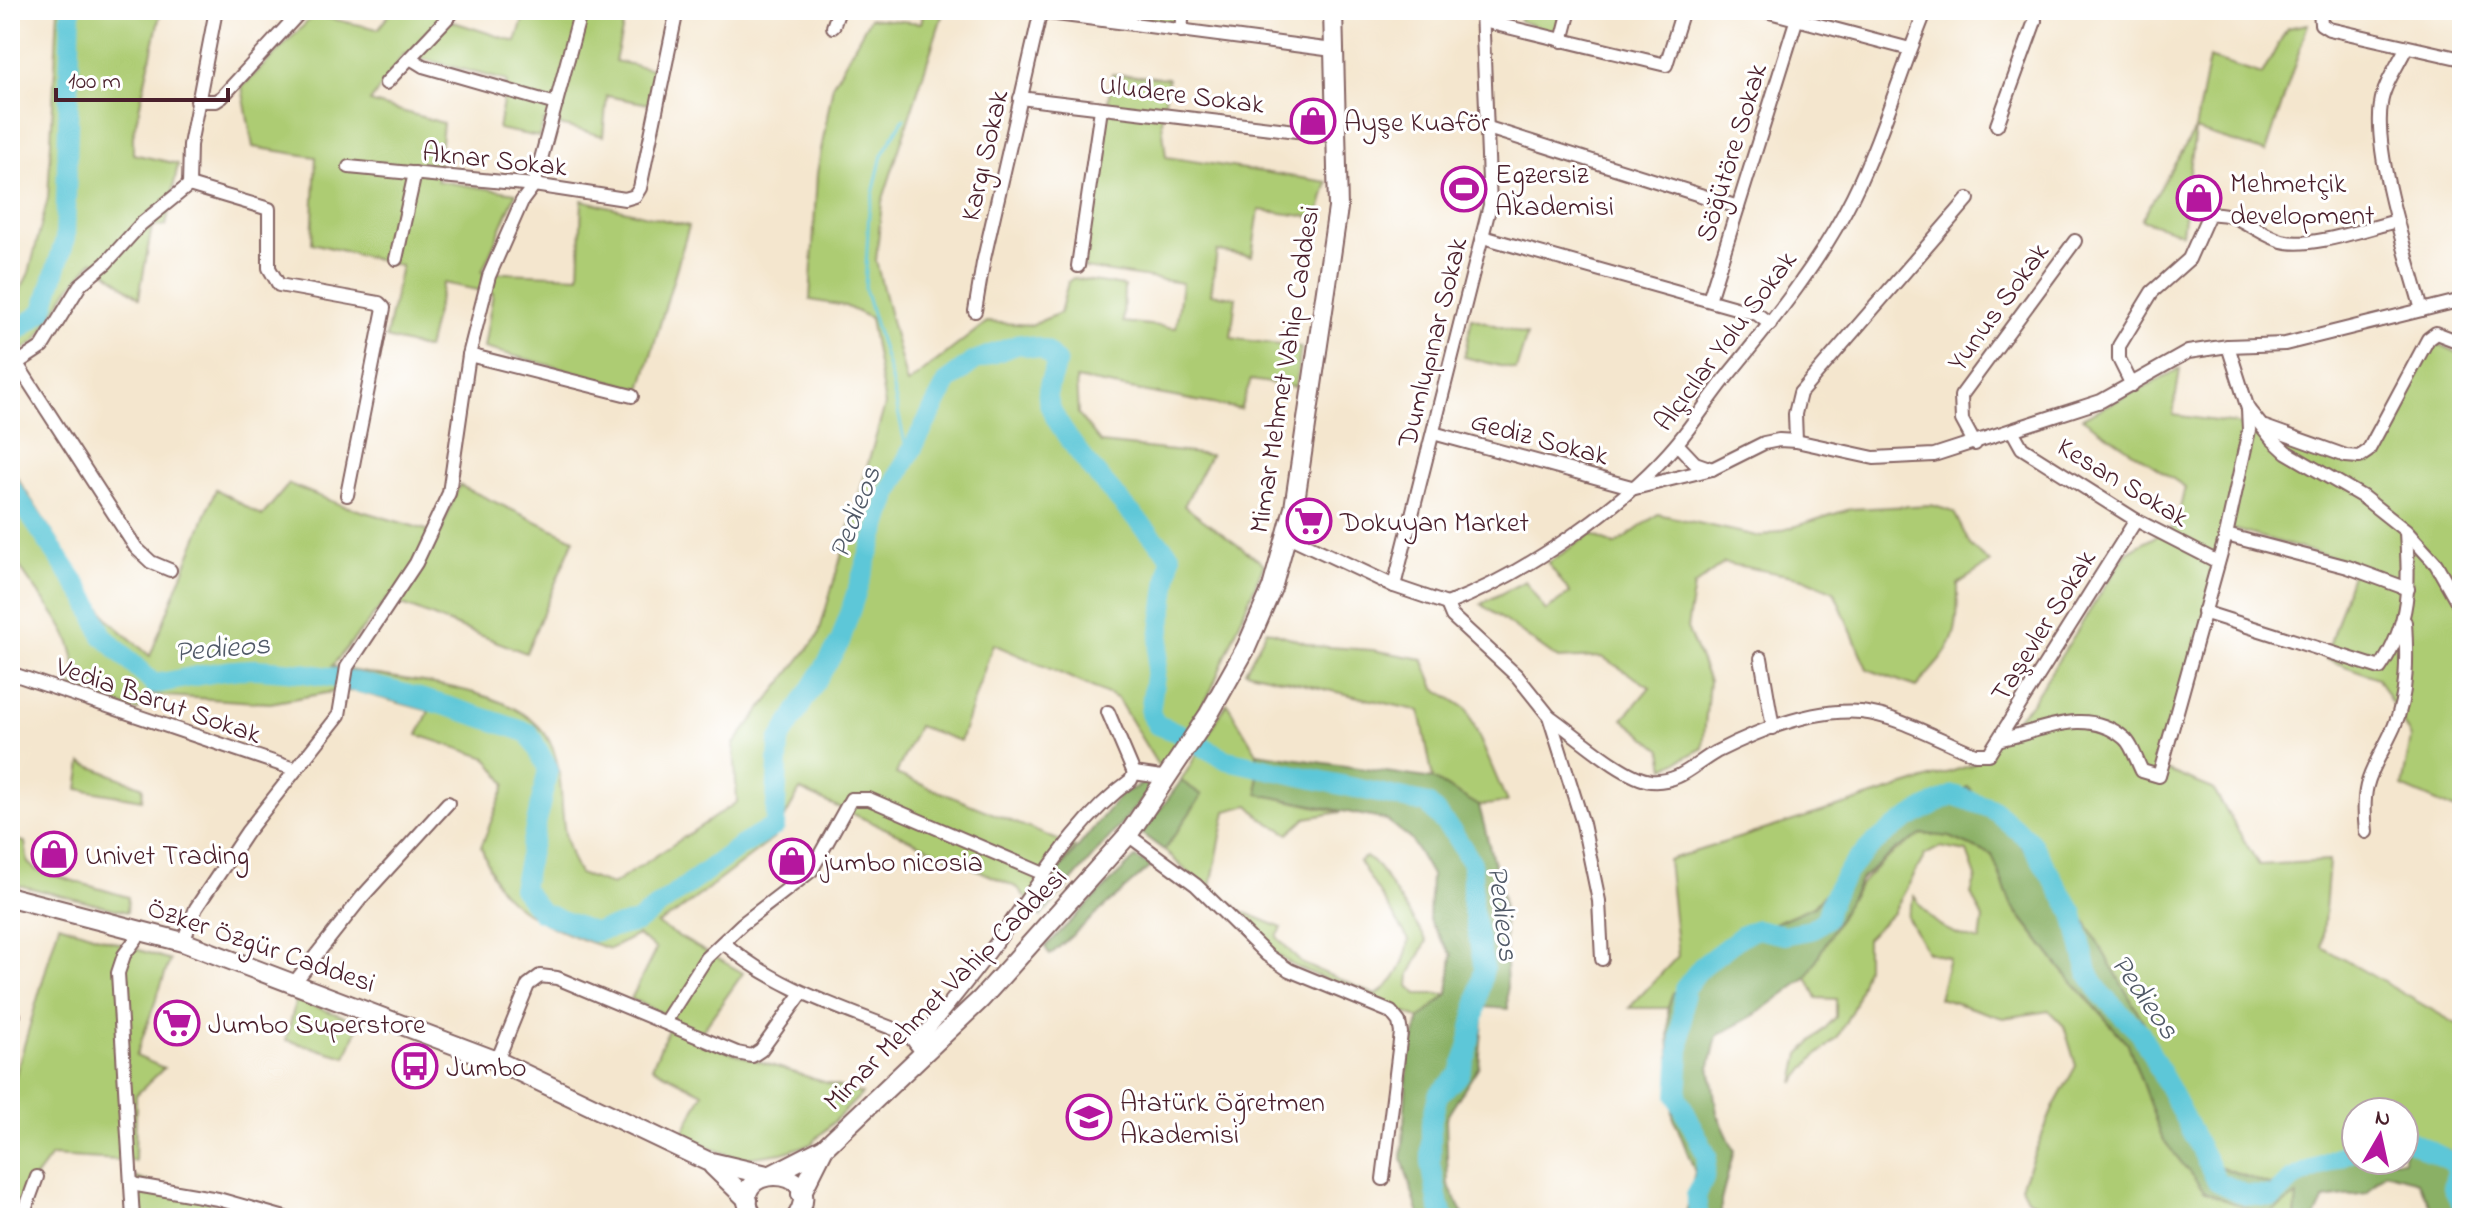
<svg xmlns="http://www.w3.org/2000/svg" width="2472" height="1228" font-family="'Indie Flower',sans-serif">
	<style>
		.green { fill: #adcc73; stroke: #7c764f; stroke-width: 2 }
		.forest { fill: #8ab065; stroke: #6a6848; stroke-width: 2 }
		.lines { fill: none; stroke-linecap: round; stroke-linejoin: round }
		.stream { stroke: #5dc7d8; stroke-width: 3 }
		.river { stroke: #5dc7d8; stroke-width: 20 }
		.street-casing { stroke: #866564; stroke-width: 16 }
		.secondary-casing { stroke: #866564; stroke-width: 22 }
		.street { stroke: #fff; stroke-width: 12 }
		.secondary { stroke: #fff; stroke-width: 18 }
		.labels { text-anchor: middle; stroke-width: 6; stroke-linejoin: round; paint-order: stroke }
		.street-label { font-size: 28px; fill: #4a1f2b; stroke: #fff }
		.poi-label { font-size: 28px; fill: #4a1f2b; stroke: #fff; text-anchor: start }
		.water-label { font-size: 30px; font-style: italic; fill: #515a68; stroke: #fff }
	</style>
	<rect width="100%" height="100%" fill="#fff"/>
	<filter id="ink" filterUnits="userSpaceOnUse"><feTurbulence type="fractalNoise" baseFrequency=".0125" numOctaves="2"/><feDisplacementMap in="SourceGraphic" scale="16" xChannelSelector="R" yChannelSelector="G"/><feConvolveMatrix kernelMatrix="1 2 1 2 8 2 1 2 1" color-interpolation-filters="sRGB"/></filter>
	<filter id="wash" filterUnits="userSpaceOnUse"><feTurbulence type="fractalNoise" baseFrequency=".006" numOctaves="4" result="noise"/><feDisplacementMap in="SourceGraphic" scale="32" xChannelSelector="R" yChannelSelector="G"/><feGaussianBlur stdDeviation="1.8" result="paint"/><feColorMatrix in="noise" values="0 0 0 0 0 0 0 0 0 0 0 0 0 0 0 0 0 1.4 0 .05"/><feComposite in="paint" operator="in"/></filter>
	<g filter="url(#wash)">
		<rect width="100%" height="100%" fill="#f4e6ce"/>
		<!-- green -->
		<g class="green">
			<path d="M58 10H161L133 136V154L178 164 166 226H152L139 298 93 261 68 290 36 341 10 358V310L29 273 48 198Z"/>
			<path d="M393 10H443L438 17 516 42 526 10 583 20 586 10H627L615 61 653 69 649 104 607 96 603 136 544 121 539 137 498 129 507 81 404 54 370 102 443 123 437 181 516 193 482 272 579 276 582 200 689 226 641 389 484 348 493 293 443 283 427 349 386 338 401 266 312 243 316 157 253 147 242 87 314 15 378 29Z"/>
			<path d="M924 10H944L882 202 876 261 907 384 987 322 1031 325 1060 313 1068 282 1073 278 1124 286 1123 322 1176 328 1182 283 1084 268 1112 74 1168 78 1162 122 1166 157 1328 182 1318 218 1259 210 1252 256 1217 251 1211 294 1236 297 1231 338 1301 348 1295 387 1251 380 1240 409 1076 379 1078 414 1101 443 1210 455 1184 506 1264 564 1210 693 1162 772 1117 698 993 644 960 741 918 726 896 774 1075 847 1031 905 1018 888 800 790 774 838 675 914 657 924 743 973 695 1041 862 1094 811 1144 782 1153 740 1159 681 1137 703 1093 652 1067 673 1018 631 999 656 949 637 935 610 949C575 938 515 916 496 883 490 872 486 858 481 847L506 784 487 758 418 735 429 711 355 691 332 692 270 703 151 695 137 711 72 688C88 633 33 598 12 553 4 537 10 487 10 467L109 620 150 656 216 489 262 516 289 484 341 505 440 534 459 485 574 539 526 653 387 599 332 666C393 683 529 681 553 749 568 790 554 829 579 874L612 885 737 802 734 744 818 636 885 405 870 318 845 306 810 300 817 173 833 84 870 18 921 23Z"/>
			<path d="M1080 10H1177L1176 24Z"/>
			<path d="M1519 10H1561L1555 33 1520 21Z"/>
			<path d="M2308 24 2266 152 2195 130 2182 233 2141 220 2195 130 2209 58 2262 75 2287 28Z"/>
			<path d="M1472 318 1527 335 1516 370 1464 357Z"/>
			<path d="M2435 342 2462 355V813L2402 787 2411 738 2378 678 2325 659 2355 564 2233 529 2161 768 2213 789 2259 865 2329 861 2322 947 2462 1027V1179L2455 1153 2404 1131V1112H2356V1146L2271 1186 2216 1165 1968 787 1882 828 1814 906 1772 924 1673 993 1668 1008H1629L1678 956 1668 860 1972 765 2032 702 2127 552 2176 525 2185 487 2082 418 2180 369 2173 415 2237 424 2369 463Z"/>
			<path d="M1931 505 1954 512 1970 545 1990 563 1958 584C1958 642 1955 644 1916 687L1867 669 1834 591 1803 578 1724 563 1694 586 1687 628 1709 681 1703 748 1665 768 1662 750 1623 719 1650 687 1602 657 1558 659 1481 604 1525 581 1546 611 1570 593 1548 563 1591 534 1615 545 1658 514 1761 537 1850 509Z"/>
			<path d="M1267 630 1315 646 1372 650 1423 659 1435 688 1467 709 1507 802 1479 806 1433 779 1420 711 1245 671Z"/>
			<path d="M1227 703 1257 753 1258 794 1341 812 1306 818 1289 834 1263 819 1249 805 1226 811 1211 886 1239 910 1282 928 1277 937 1301 963 1376 995C1397 982 1405 964 1409 940L1359 861 1366 857 1379 868 1427 941 1410 974 1409 986 1417 994H1448L1420 1019 1294 966 1274 953 1164 850 1202 795 1181 781Z"/>
			<path d="M82 763 143 787 142 800 78 789Z"/>
			<path d="M1923 834 1950 837 1992 855 2011 905 2062 970 2128 1044 2162 1138 2205 1192 2298 1195 2295 1218H2065L2027 1198 2021 1186 2054 1106 2076 1066 2064 1026 2049 1011 2003 1018 1939 998 1949 958 1927 952 1907 917 1914 896C1932 924 1946 933 1980 941L1983 919 1971 894 1976 877 1967 852 1940 847 1925 855 1893 913 1866 939V968L1854 1006 1837 1038 1813 1059 1794 1083 1800 1054 1836 1017V999L1817 998 1807 977C1840 911 1856 872 1923 834Z"/>
			<path d="M10 839 25 842 28 863 36 870 128 897 127 912 10 883Z"/>
			<path d="M59 924 170 960 136 1056 164 1068 136 1095 135 1161 51 1156 28 1187 16 1218H10V1094Z"/>
			<path d="M296 1000 360 1022 346 1057 286 1040Z"/>
			<path d="M136 1178 256 1218H139Z"/>
		</g>
		<!-- forest -->
		<g class="forest">
			<path d="M1257 753 1433 779 1479 806 1503 899 1508 1009 1484 1007 1479 1066 1446 1118 1448 1185 1465 1218H1420L1402 1159 1408 1057 1420 1019 1448 994 1452 955 1429 920 1431 875 1411 840 1386 820 1258 794Z"/>
			<path d="M1151 780 1153 787 1041 917 1031 905 1121 794Z"/>
			<path d="M1181 781 1202 795 1164 850 1142 834Z"/>
			<path d="M1968 787 2078 908 2150 1033 2216 1165 2271 1186 2356 1146V1160H2404V1131L2455 1153 2462 1179V1218H2436L2418 1181 2385 1172 2367 1193 2324 1199 2315 1218H2295L2297 1196 2266 1216 2205 1192 2162 1138 2128 1044 2062 970 2011 904 1992 855 1950 837 1923 834 1897 849 1861 879 1807 977 1758 1013 1717 1036 1710 1066 1717 1113 1734 1150 1721 1201V1218H1685L1695 1172 1673 1116 1668 1008 1673 993 1772 924 1814 906 1882 828Z"/>
			<path d="M1135 858 1151 866 1050 955 1045 947Z"/>
		</g>
		<g class="lines">
			<!-- stream -->
			<path class="stream" d="M904 118 882 155 869 211 865 289 890 375 908 457"/>
			<!-- river -->
			<g class="river">
				<path d="M10 337 43 311 65 240 71 10"/>
				<path d="M10 486 88 601 103 636 154 684C186 679 224 668 256 669 350 673 441 703 529 733L548 769 522 888 541 912 593 932 637 922 739 847 775 826 779 741 840 642 889 493 948 381 974 361 1019 344 1045 350 1057 363C1053 373 1046 388 1048 399 1054 435 1143 526 1171 556L1150 713 1157 725 1179 733 1227 760 1428 804 1454 834 1472 863V905L1484 968 1467 1053 1459 1075 1438 1095 1431 1123V1163L1439 1207 1446 1218"/>
				<path d="M2404 1138 2458 1165 2453 1187 2462 1207"/>
				<path d="M1699 1218 1696 1196 1704 1179 1707 1156 1677 1096 1684 989 1702 966 1743 935 1757 929 1784 935 1799 932 1811 930 1826 919C1839 858 1899 820 1953 795L1993 809 2030 841 2074 914 2088 972 2101 994 2140 1032 2217 1181 2246 1195 2274 1197 2292 1179 2356 1149"/>
			</g>
		</g>
	</g>
	<g filter="url(#ink)">
		<g class="lines">
			<!-- street casing -->
			<g class="street-casing">
				<g id="street">
					<path d="M1762 10 1910 49"/>
					<path d="M2320 10 2321 24 2329 29 2462 59"/>
					<path d="M1041 12 1333 50"/>
					<path d="M1483 21 1666 65 1683 10"/>
					<path d="M833 27 839 10"/>
					<path d="M1181 31 1183 10"/>
					<path d="M1562 41 1570 10"/>
					<path d="M2406 48C2398 65 2383 86 2381 104 2373 154 2408 259 2422 310"/>
					<path d="M410 58 423 66 556 104"/>
					<path d="M386 83 455 10"/>
					<path d="M1020 98 1338 136"/>
					<path d="M197 101H216L222 97 302 10"/>
					<path d="M1997 125 2035 21 2034 10"/>
					<path d="M1488 128 1738 207"/>
					<path d="M349 167 534 185 625 199 635 196 640 188 677 10"/>
					<path d="M189 185 269 209V268L279 285 379 303 384 308 347 495"/>
					<path d="M189 185 190 145 216 10"/>
					<path d="M1483 237 1757 314 1770 324"/>
					<path d="M396 259 415 173"/>
					<path d="M1078 266 1101 109"/>
					<path d="M1709 300 1797 18"/>
					<path d="M975 311 983 263 1041 10"/>
					<path d="M2228 346 2248 409 2272 439 2286 452 2363 497 2406 531 2436 564 2462 610"/>
					<path d="M10 353 136 548 151 562 170 570"/>
					<path d="M469 355 632 396"/>
					<path d="M16 364 42 347 80 285 106 263 141 224 189 185"/>
					<path d="M2132 385 2119 359V346L2152 292 2189 259 2209 214C2239 211 2255 233 2282 241 2310 249 2367 228 2397 221"/>
					<path d="M2265 427 2346 456 2359 457 2368 451 2428 339 2436 333 2462 343"/>
					<path d="M2013 432 2022 448 2136 520 2218 562"/>
					<path d="M1433 433 1635 488 1712 469 1764 443 1779 440 1796 441 1874 458 1934 455 2101 401 2188 352 2228 346 2285 344 2462 300"/>
					<path d="M1796 441 1795 414 1800 393 1968 199"/>
					<path d="M1677 444 1695 463 1712 469"/>
					<path d="M1975 444 1962 420 1961 396 2075 241"/>
					<path d="M2226 535 2348 567 2408 589"/>
					<path d="M1288 536 1394 586 1447 604"/>
					<path d="M1394 586 1490 205 1482 10"/>
					<path d="M1447 604C1525 574 1625 506 1678 442 1696 420 1711 396 1729 374 1775 318 1821 261 1853 196 1882 137 1901 71 1926 10"/>
					<path d="M1447 604 1452 616 1517 676 1549 716 1583 824 1599 901 1602 959"/>
					<path d="M2203 612 2380 668C2411 622 2409 584 2406 532"/>
					<path d="M1761 658 1773 728"/>
					<path d="M10 673 294 769"/>
					<path d="M1108 712 1134 773"/>
					<path d="M1549 716C1574 733 1623 778 1651 781 1680 783 1693 765 1716 752 1757 731 1813 708 1861 712 1899 716 1939 740 1975 754H1989L2136 520"/>
					<path d="M2001 739C2040 732 2086 705 2124 738 2132 744 2137 762 2142 771L2159 776 2226 535 2249 430 2248 409"/>
					<path d="M1134 773 1168 778"/>
					<path d="M2366 832C2360 777 2373 773 2394 727 2408 695 2407 655 2405 622"/>
					<path d="M1128 835 1196 885 1267 955 1289 970 1391 1012 1399 1022 1401 1033 1383 1179"/>
					<path d="M183 942 196 908 247 832 339 715 347 667 416 563 449 493 469 355 489 276 522 201 534 185 581 10"/>
					<path d="M724 943C776 989 845 1009 909 1035L919 1048"/>
					<path d="M294 983 362 897 448 803"/>
					<path d="M10 1014 14 1015"/>
					<path d="M665 1022 706 958 742 924 811 871 851 799H869L1044 874"/>
					<path d="M916 1044C946 1008 977 971 1004 932 1042 879 1078 818 1131 780L1134 773"/>
					<path d="M497 1061 528 985 540 976 557 978 737 1053 752 1056 761 1050 802 993"/>
					<path d="M131 1184 218 1199 285 1218"/>
					<path d="M22 1218 37 1177"/>
					<path d="M133 1218 118 973 124 955 142 931"/>
				</g>
			</g>
			<!-- secondary casing -->
			<g class="secondary-casing">
				<g id="secondary">
					<path d="M10 897 183 942 497 1061 707 1161 767 1175"/>
					<path d="M713 1166 748 1200"/>
					<path d="M773 1174 822 1149"/>
					<path d="M801 1194 824 1148 981 999 1128 835 1209 714 1246 648 1272 588 1294 508 1338 208 1333 10"/>
					<path d="M754 1218C718 1162 832 1162 796 1218"/>
				</g>
			</g>
			<!-- street -->
			<use href="#street" class="street"/>
			<!-- secondary -->
			<use href="#secondary" class="secondary"/>
		</g>
	</g>
	<!-- icons -->
	<defs>
		<g id="shop-ring" transform="scale(2.3)"><circle r="9.5" fill="#fff" stroke="#b5179e" stroke-width="1.5"/><path d="M-5-2.5h2.3a2.7 3.5 0 0 1 5.4 0H5L5.5 6h-11ZM-1.5-2.5h3a1.5 2.3 0 0 0-3 0Z" fill="#b5179e"/></g>
		<g id="stadium-ring" transform="scale(2.3)"><circle r="9.5" fill="#fff" stroke="#b5179e" stroke-width="1.5"/><path d="M0-5a6.5 5 0 1 0 0 10a6.5 5 0 1 0 0-10ZM-3.5-1.8h7v3.6h-7Z" fill="#b5179e"/></g>
		<g id="supermarket-ring" transform="scale(2.3)"><circle r="9.5" fill="#fff" stroke="#b5179e" stroke-width="1.5"/><path d="M-6-5.5h2.5l.6 2H6L4.5 2H-2.5L-4.4-4H-6ZM-1.5 3.2a1.3 1.3 0 1 0 .1 0ZM3 3.2a1.3 1.3 0 1 0 .1 0Z" fill="#b5179e"/></g>
		<g id="bus-ring" transform="scale(2.3)"><circle r="9.5" fill="#fff" stroke="#b5179e" stroke-width="1.5"/><path d="M-5-6H5V4H4V6H2V4H-2V6H-4V4H-5ZM-3.5-4V0h7V-4ZM-3.5 1.2v1.5H-2V1.2ZM2 1.2v1.5H3.5V1.2Z" fill="#b5179e"/></g>
		<g id="university-ring" transform="scale(2.3)"><circle r="9.5" fill="#fff" stroke="#b5179e" stroke-width="1.5"/><path d="M0-5L7-2L0 1L-7-2ZM-4 1L0 2.5L4 1V4Q0 6-4 4Z" fill="#b5179e"/></g>
	</defs>
	<g fill-rule="evenodd">
		<use href="#shop-ring" x="1313" y="121"/>
		<use href="#stadium-ring" x="1464" y="189"/>
		<use href="#shop-ring" x="2199" y="198"/>
		<use href="#supermarket-ring" x="1309" y="521"/>
		<use href="#shop-ring" x="54" y="854"/>
		<use href="#shop-ring" x="792" y="861"/>
		<use href="#supermarket-ring" x="177" y="1023"/>
		<use href="#bus-ring" x="415" y="1066"/>
		<use href="#university-ring" x="1089" y="1117"/>
	</g>
	<g class="labels">
		<!-- street labels -->
		<g class="street-label">
			<text transform="translate(1182 93) rotate(7)" y="10">Uludere Sokak</text>
			<text transform="translate(1730 152) rotate(-73)" y="10">Söğütöre Sokak</text>
			<text transform="translate(983 155) rotate(-77)" y="10">Kargı Sokak</text>
			<text transform="translate(495 158) rotate(6)" y="10">Aknar Sokak</text>
			<text transform="translate(1997 306) rotate(-54)" y="10">Yunus Sokak</text>
			<text transform="translate(1724 340) rotate(-53)" y="10">Alçıcılar Yolu Sokak</text>
			<text transform="translate(1431 342) rotate(-76)" y="10">Dumlupınar Sokak</text>
			<text transform="translate(1283 369) rotate(-81)" y="10">Mimar Mehmet Vahip Caddesi</text>
			<text transform="translate(1540 437) rotate(15)" y="10">Gediz Sokak</text>
			<text transform="translate(2124 481) rotate(31)" y="10">Kesan Sokak</text>
			<text transform="translate(2042 625) rotate(-58)" y="10">Taşevler Sokak</text>
			<text transform="translate(159 699) rotate(19)" y="10">Vedia Barut Sokak</text>
			<text transform="translate(262 944) rotate(19)" y="10">Özker Özgür Caddesi</text>
			<text transform="translate(944 988) rotate(-45)" y="10">Mimar Mehmet Vahip Caddesi</text>
		</g>
		<!-- poi labels -->
		<g class="poi-label">
			<text x="1344" y="131">Ayşe Kuaför</text>
			<text x="1495" y="183">Egzersiz<tspan x="1495" dy="32">Akademisi</tspan></text>
			<text x="2230" y="192">Mehmetçik<tspan x="2230" dy="32">development</tspan></text>
			<text x="1340" y="531">Dokuyan Market</text>
			<text x="85" y="864">Univet Trading</text>
			<text x="823" y="871">jumbo nicosia</text>
			<text x="208" y="1033">Jumbo Superstore</text>
			<text x="446" y="1076">Jumbo</text>
			<text x="1120" y="1111">Atatürk Öğretmen<tspan x="1120" dy="32">Akademisi</tspan></text>
		</g>
		<!-- water labels -->
		<g class="water-label">
			<text transform="translate(854 512) rotate(-69)" y="10">Pedieos</text>
			<text transform="translate(222 647) rotate(-5)" y="10">Pedieos</text>
			<text transform="translate(1504 913) rotate(83)" y="10">Pedieos</text>
			<text transform="translate(2146 996) rotate(55)" y="10">Pedieos</text>
		</g>
	</g>
	<!-- margin -->
	<rect width="2472" height="1228" fill="none" stroke="#fff" stroke-width="40"/>
	<!-- north arrow -->
	<g transform="translate(2380 1136) rotate(9)"><circle r="38" fill="#ffffff" stroke="#b7a5aa" stroke-width="2"/>
	<path d="M0-6L14 30L0 20L-14 30Z" fill="#b5179e"/>
	<text y="-12" font-size="22" font-weight="bold" text-anchor="middle" fill="#4a1f2b">N</text>
	</g>
	<!-- scale -->
	<path d="M56 88v12h172v-12" fill="none" stroke="#4a1f2b" stroke-width="4"/>
	<text x="68" y="88" font-size="24" fill="#4a1f2b" stroke="#ffffff" stroke-width="6" paint-order="stroke">100 m</text>
</svg>
